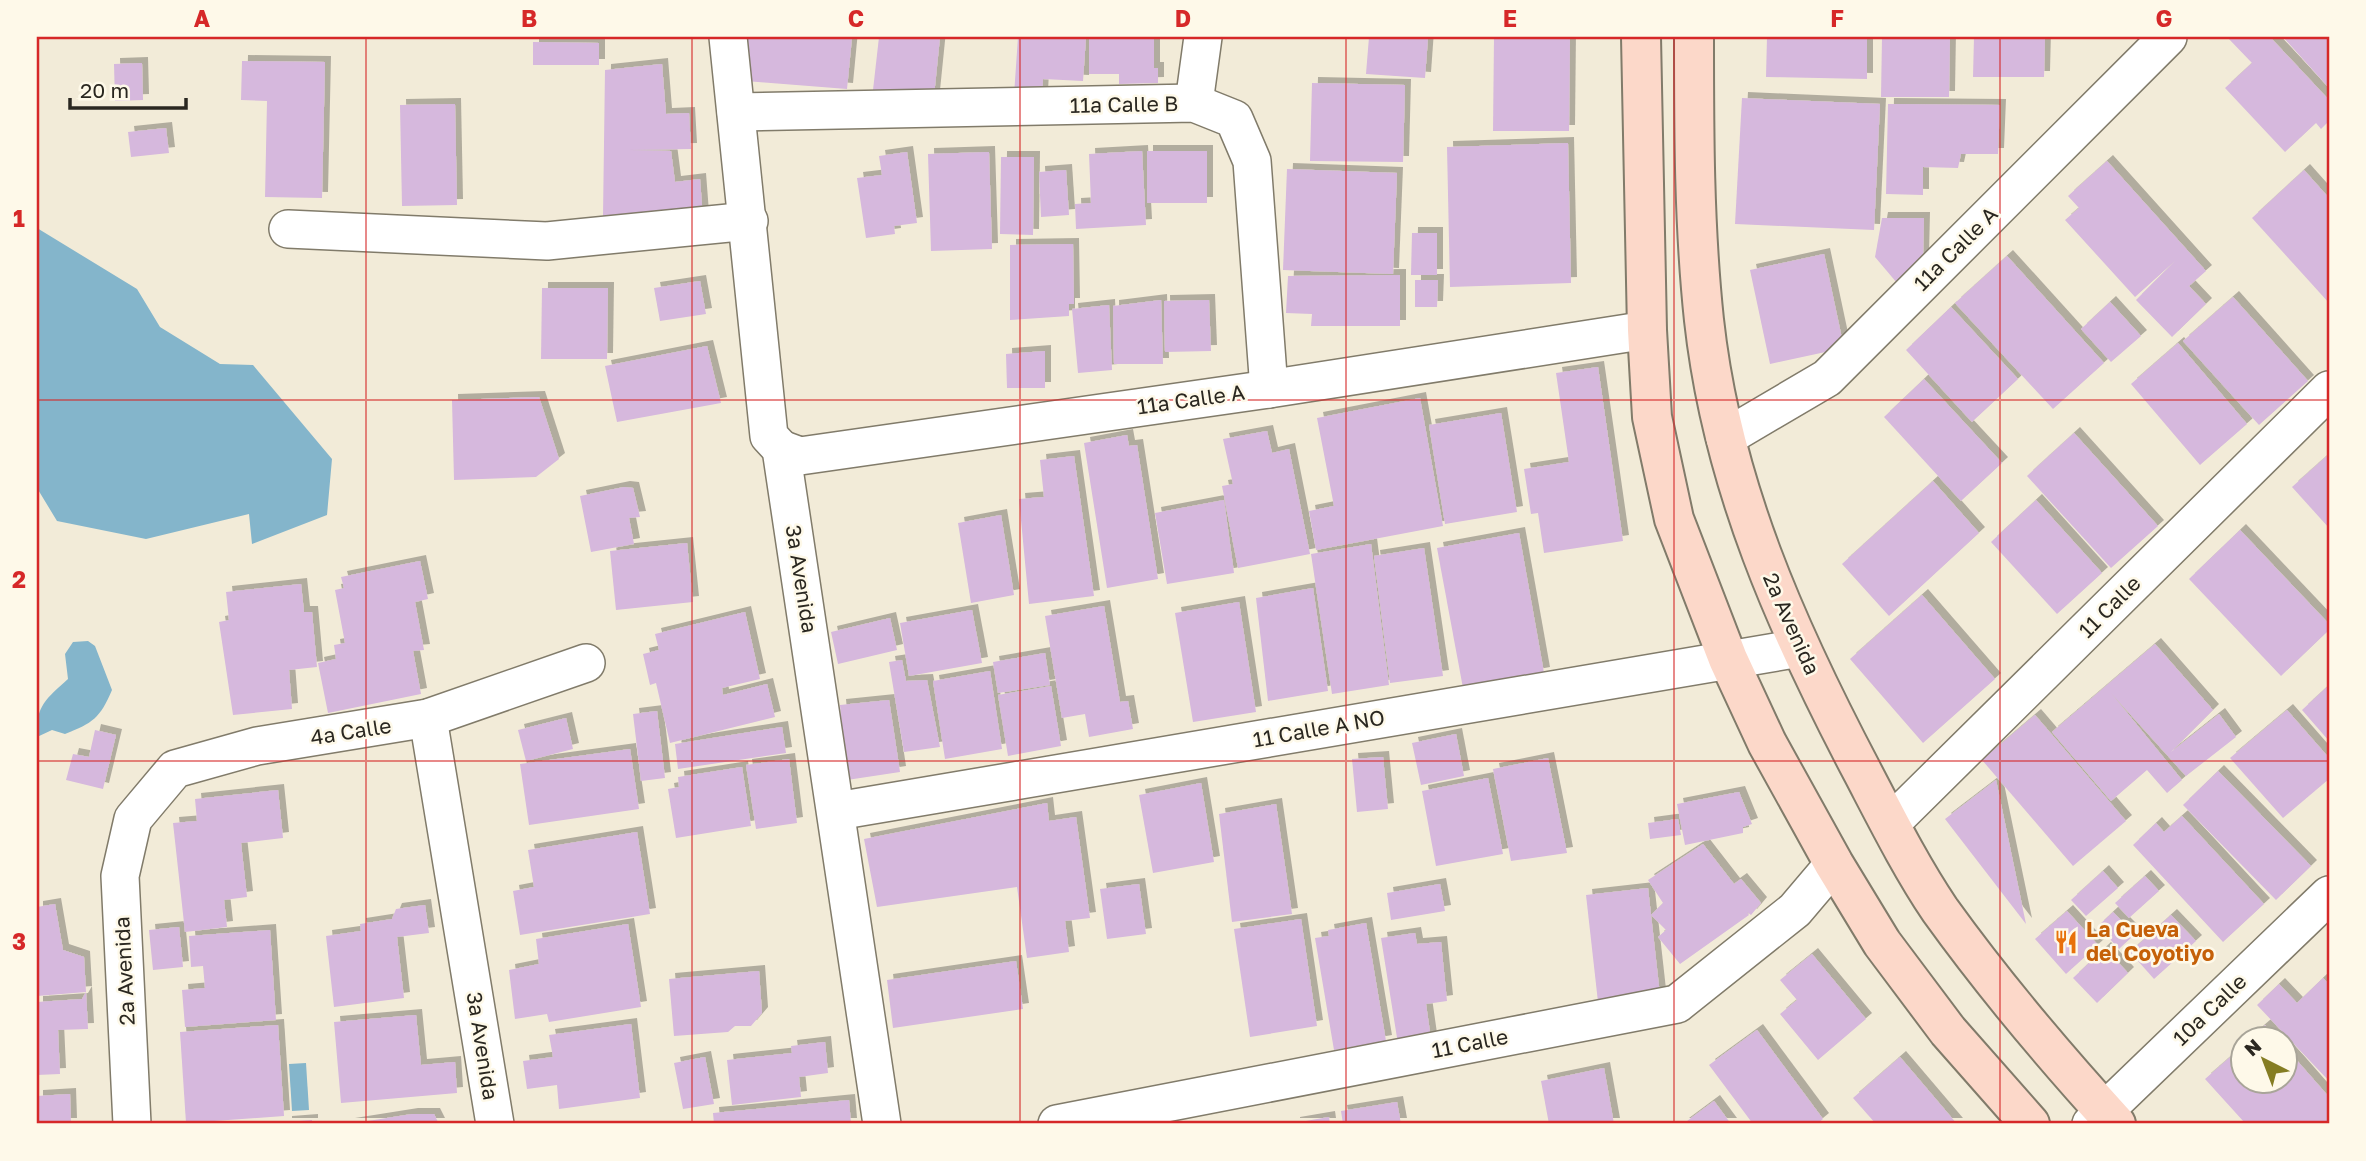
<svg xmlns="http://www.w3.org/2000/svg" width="2366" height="1161" font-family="'Golos Text',sans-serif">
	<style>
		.water { fill: #84b5cb }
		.building { fill: #d6b8dd; filter: url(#shadow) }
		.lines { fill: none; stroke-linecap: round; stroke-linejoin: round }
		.street-casing { stroke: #817b6a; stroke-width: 40 }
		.secondary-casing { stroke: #817b6a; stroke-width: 42 }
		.street { stroke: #fff; stroke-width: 37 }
		.secondary { stroke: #fcd8c9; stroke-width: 38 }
		.grid { fill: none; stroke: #d62828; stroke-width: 2; stroke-opacity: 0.55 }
		.labels { text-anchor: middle; stroke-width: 5; stroke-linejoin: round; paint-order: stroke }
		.street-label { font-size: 21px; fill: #2a2720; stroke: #fef9e9 }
		.food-label { font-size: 21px; font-weight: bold; fill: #c56008; stroke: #fef9e9; text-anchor: start }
		.neatline { fill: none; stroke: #d62828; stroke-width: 2.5 }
		.grid-label { font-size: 23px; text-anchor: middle; font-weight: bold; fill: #d62828 }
	</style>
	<defs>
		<filter id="shadow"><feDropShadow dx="6" dy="-6" stdDeviation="0" flood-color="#0004"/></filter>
	</defs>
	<rect width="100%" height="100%" fill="#f2ebd8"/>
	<!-- water -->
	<g class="water">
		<path d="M37 228 137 289 160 327 220 364 253 365 332 459 327 515 252 544 249 514 146 539 57 521 37 488Z"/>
		<path d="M88 641 95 646 112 690C100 718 93 723 65 734L52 730 37 737C35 706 47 698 68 679L65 654 73 642Z"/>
		<path d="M306 1063 309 1110 292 1111 289 1064Z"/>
	</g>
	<!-- building -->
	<g class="building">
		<path d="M738 37H852L847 89 734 80Z"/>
		<path d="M879 37H940L934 96 873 90Z"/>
		<path d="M1018 37H1086L1083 81 1043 79 1042 96 1014 95Z"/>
		<path d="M1089 37H1154V68H1158V83L1119 84V74H1089Z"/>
		<path d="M1369 37H1428L1425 78 1366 74Z"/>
		<path d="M1494 37H1570L1569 131H1493Z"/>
		<path d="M1767 37H1867V79L1766 77Z"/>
		<path d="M1882 37H1950L1949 97H1881Z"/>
		<path d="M1974 37H2045L2044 77H1973Z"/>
		<path d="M2227 37H2270L2329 100V121L2321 129 2316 123 2285 152 2225 88 2252 63Z"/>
		<path d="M2283 37H2329V88Z"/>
		<path d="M533 42 599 43V65H533Z"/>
		<path d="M242 61 325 62 322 198 265 197 267 101 241 100Z"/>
		<path d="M142 63 143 100 115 101 114 64Z"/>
		<path d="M662 64 666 114 689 113 691 149 630 150 671 151 675 182 700 179 703 218 603 216 605 70Z"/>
		<path d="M1312 83 1405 85 1403 162 1310 161Z"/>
		<path d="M1742 98 1880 104 1874 230 1735 224Z"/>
		<path d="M455 104 457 205 402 206 400 105Z"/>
		<path d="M1888 104 2000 105 1998 154H1961L1958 168 1923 167V195L1886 194Z"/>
		<path d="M166 128 169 153 131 157 128 132Z"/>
		<path d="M1568 143 1571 283 1450 287 1447 147Z"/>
		<path d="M1142 151 1146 225 1076 229 1075 204 1091 203 1089 154Z"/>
		<rect x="1147" y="151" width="60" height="52"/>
		<path d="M907 152 917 223 894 226 895 234 866 238 857 178 882 175 879 156Z"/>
		<path d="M989 152 992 249 931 251 928 154Z"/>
		<path d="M1001 157H1034L1033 235 1000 234Z"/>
		<path d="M2107 161 2206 271 2189 286 2206 304 2172 337 2136 300 2175 261 2135 297 2065 220 2079 208 2068 196Z"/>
		<path d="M1287 169 1397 173 1393 274 1283 270Z"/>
		<path d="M1066 170 1069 215 1041 217 1039 172Z"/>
		<path d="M2304 170 2329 198V303L2252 218Z"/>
		<path d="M1882 218H1924L1923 260 1897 283 1875 257Z"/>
		<path d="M1412 233H1437V275H1411Z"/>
		<path d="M1073 244 1074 304H1069V316L1010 320V245Z"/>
		<path d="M1824 254 1844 348 1770 364 1750 270Z"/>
		<path d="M2007 256 2104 363 2053 409 1955 303Z"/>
		<path d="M1400 275V326H1311L1312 314 1286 313 1288 276Z"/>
		<path d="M1415 280H1438L1437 307H1415Z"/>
		<path d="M700 281 706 314 660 321 654 288Z"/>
		<path d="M542 288H608L607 359H541Z"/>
		<path d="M2233 297 2308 381 2259 425 2183 341Z"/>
		<path d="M1161 300 1163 364H1114L1113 306Z"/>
		<path d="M1209 300 1211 351 1165 352 1164 301Z"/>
		<path d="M2110 302 2141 336 2111 362 2081 329Z"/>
		<path d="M1109 305 1112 370 1078 373 1072 309Z"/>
		<path d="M1951 307 2018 379 1972 422 1906 350Z"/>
		<path d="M2178 343 2247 424 2200 465 2131 384Z"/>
		<path d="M707 346 721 403 617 422 605 366Z"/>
		<path d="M1045 351V388H1007L1006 354Z"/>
		<path d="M1598 367 1623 541 1544 553 1538 513 1531 514 1524 469 1569 462 1556 373Z"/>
		<path d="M1924 379 2002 463 1961 501 1884 417Z"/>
		<path d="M539 397 559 459 536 477 454 480 452 400Z"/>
		<path d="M1420 398 1443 526 1316 550 1309 511 1334 506 1317 418Z"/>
		<path d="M1501 413 1517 512 1445 524 1429 425Z"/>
		<path d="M1267 431 1272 453 1289 449 1310 554 1238 568 1222 486 1233 484 1223 439Z"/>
		<path d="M2074 433 2158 526 2111 568 2027 476Z"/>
		<path d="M1127 435 1129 446 1137 445 1158 579 1107 588 1084 443Z"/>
		<path d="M2329 454V528L2292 487Z"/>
		<path d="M1074 456 1094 596 1029 604 1019 499 1044 497 1040 460Z"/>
		<path d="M1933 481 1979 533 1889 616 1842 564Z"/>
		<path d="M624 487 633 488 640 517 629 518 634 544 591 552 580 496Z"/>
		<path d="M1224 500 1234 573 1167 584 1155 513Z"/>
		<path d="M2036 500 2102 573 2057 614 1991 542Z"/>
		<path d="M1001 515 1014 595 971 603 958 523Z"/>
		<path d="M2240 530 2329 624V630L2281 676 2189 579Z"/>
		<path d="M1519 533 1544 673 1463 688 1437 548Z"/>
		<path d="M687 543 693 602 616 610 610 551Z"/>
		<path d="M1371 544 1389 685 1332 694 1311 554Z"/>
		<path d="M1424 548 1443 676 1390 683 1374 556Z"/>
		<path d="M420 561 428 599 415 602 424 650 413 651 421 694 328 713 318 663 336 659 334 645 345 643 335 590 344 588 341 577Z"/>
		<path d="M301 584 304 612H312L317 667 289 670 292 709 233 715 219 622 229 620 226 592Z"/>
		<path d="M1313 588 1328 691 1268 701 1256 598Z"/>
		<path d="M1922 595 1995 679 1923 743 1850 659Z"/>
		<path d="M1239 602 1256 712 1193 722 1175 613Z"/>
		<path d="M1104 606 1120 702 1128 701 1133 729 1089 737 1085 714 1062 718 1045 616Z"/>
		<path d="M972 610 982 663 909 676 900 623Z"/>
		<path d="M745 612 760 679 722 688 723 695 767 684 775 717 670 743 656 683 650 685 643 654 659 650 655 634Z"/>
		<path d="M890 618 897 650 838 664 831 632Z"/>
		<path d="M2155 644 2213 710 2171 752 2219 714 2236 737 2186 776 2111 693 2182 780 2167 793 2147 770 2111 801 2052 732Z"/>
		<path d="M1045 653 1050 685 998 693 993 662Z"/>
		<path d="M902 660 906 681 927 680 940 747 904 752 889 662Z"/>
		<path d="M990 671 1002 749 945 759 933 681Z"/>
		<path d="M2329 685V741L2302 710Z"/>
		<path d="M1051 686 1061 746 1008 756 998 695Z"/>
		<path d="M889 700 900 772 847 780 840 705Z"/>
		<path d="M2287 710 2329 758V779L2283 818 2230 758Z"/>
		<path d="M657 711 665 778 641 781 633 714Z"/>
		<path d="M2035 715 2126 821 2073 866 1982 760Z"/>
		<path d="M566 718 573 749 526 761 518 730Z"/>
		<path d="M782 727 786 753 678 769 675 744Z"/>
		<path d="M95 730 116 735 103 789 66 780 73 754 89 757Z"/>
		<path d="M1456 734 1464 776 1421 785 1412 743Z"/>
		<path d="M630 749 639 809 529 825 520 764Z"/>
		<path d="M1383 757 1388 809 1357 812 1352 759Z"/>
		<path d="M1548 758 1567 853 1511 861 1493 769Z"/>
		<path d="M789 759 797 823 756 829 746 765Z"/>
		<path d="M742 767 751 826 676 838 668 789 679 787 678 777Z"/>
		<path d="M2218 771 2311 866 2276 900 2183 805Z"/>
		<path d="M1488 778 1503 854 1436 866 1422 791Z"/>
		<path d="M1996 780 2026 924 1945 819Z"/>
		<path d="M1201 783 1214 862 1153 873 1139 795Z"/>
		<path d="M278 790 283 838 241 843 247 897 224 900 227 927 185 932 173 823 197 821 195 799Z"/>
		<path d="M1739 792 1752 824 1743 827V833L1685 845 1677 804Z"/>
		<path d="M1047 803 1049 821 1076 817 1090 918 1065 921 1069 952 1027 958 1017 887 877 907 864 839Z"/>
		<path d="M1276 804 1292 914 1232 922 1219 814Z"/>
		<path d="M2182 816 2264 904 2223 942 2133 845 2156 823 2164 832Z"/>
		<path d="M1678 819 1681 835 1650 839 1648 823Z"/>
		<path d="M637 832 650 914 520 935 513 891 534 887 528 850Z"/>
		<path d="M1703 844 1734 884 1741 879 1761 903 1751 915 1747 912 1749 915 1680 964 1658 937 1666 930 1651 915 1663 903 1648 880Z"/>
		<path d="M2103 871 2118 888 2086 916 2071 900Z"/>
		<path d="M2145 876 2159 891 2129 918 2115 903Z"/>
		<path d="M1139 884 1146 934 1107 939 1100 889Z"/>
		<path d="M1440 884 1445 911 1391 920 1387 893Z"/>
		<path d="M1648 888 1660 995 1598 1002 1586 895Z"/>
		<path d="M55 904 63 950 84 957 86 992 88 1029 58 1030 60 1074 37 1075V1002L82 999 86 992 37 996V907Z"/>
		<path d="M425 905 429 933 397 937 404 998 334 1007 326 936 361 931 360 924 392 919 396 909Z"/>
		<path d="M2067 911 2098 945 2066 974 2035 939Z"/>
		<path d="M2113 912 2135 934 2119 949 2098 926Z"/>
		<path d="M2171 915 2196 941 2154 979 2130 952Z"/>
		<path d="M1301 919 1317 1026 1250 1037 1234 929Z"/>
		<path d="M1366 923 1386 1041 1334 1050 1315 938 1329 936 1328 930Z"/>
		<path d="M628 924 641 1007 549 1022 547 1014 515 1019 509 970 539 964 536 939Z"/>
		<path d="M179 927 183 967 153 970 149 930Z"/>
		<path d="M270 930 276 1020 185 1027 182 990 205 988 203 966 191 967 189 936Z"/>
		<path d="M1415 933 1417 944 1441 942 1447 1001 1426 1004 1431 1039 1398 1044 1381 938Z"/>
		<path d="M2105 948 2128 973 2097 1003 2073 978Z"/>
		<path d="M1812 954 1866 1019 1818 1060 1780 1014 1797 1000 1780 980Z"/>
		<path d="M1016 961 1023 1009 893 1028 887 980Z"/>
		<path d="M759 971 762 1013 751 1026H735L728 1032 674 1036 669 979Z"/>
		<path d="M2323 978 2329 984V1081L2257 1005 2279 984 2297 1003Z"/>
		<path d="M416 1015 421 1065 455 1062 457 1093 341 1103 334 1022Z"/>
		<path d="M631 1024 640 1098 559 1109 557 1085 527 1089 523 1061 553 1057 549 1035Z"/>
		<path d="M278 1025 284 1116 186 1123 180 1032Z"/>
		<path d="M2265 1025 2277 1038H2250Z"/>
		<path d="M1757 1030 1823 1119 1817 1124H1753L1709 1065Z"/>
		<path d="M825 1042 828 1073 799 1077 801 1097 732 1105 727 1060 792 1053 791 1046Z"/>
		<path d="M2244 1045V1080H2286V1048L2329 1097V1124H2241L2244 1122 2205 1079Z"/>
		<path d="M705 1057 714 1104 683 1109 674 1063Z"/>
		<path d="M1900 1057 1957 1124H1876L1853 1098Z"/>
		<path d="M1604 1068 1614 1124H1549L1541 1081Z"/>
		<path d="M70 1094 71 1124H37V1096Z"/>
		<path d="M849 1100 851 1124H714L713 1113Z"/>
		<path d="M1714 1101 1731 1124H1683Z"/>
		<path d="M1397 1102 1401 1124H1343L1341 1111Z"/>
		<path d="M412 1114H434L439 1124H349Z"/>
		<path d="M1329 1117 1330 1124H1294V1123Z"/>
		<path d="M312 1120V1124H286V1122Z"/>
	</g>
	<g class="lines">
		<!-- street casing -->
		<g class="street-casing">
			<g id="street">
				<path d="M728 37 769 436 781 449 882 1124"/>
				<path d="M1194 103 1203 37"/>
				<path d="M736 112 1194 103 1234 119 1252 161 1269 389"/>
				<path d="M288 229 547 241 749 221"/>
				<path d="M1725 438 1827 378 2168 37"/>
				<path d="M781 449 800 456 1269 389 1647 330"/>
				<path d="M428 718 495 1124"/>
				<path d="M837 811 1800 648"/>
				<path d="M1890 824 2329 390"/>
				<path d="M132 1124 120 876 133 819 175 769 257 746 428 718 586 663"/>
				<path d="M1057 1124 1677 1004 1795 910 1834 864"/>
				<path d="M2091 1124 2329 895"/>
			</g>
		</g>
		<!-- secondary casing -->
		<g class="secondary-casing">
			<g id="secondary">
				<path d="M1641 37 1647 330 1652 417 1674 519 1728 659 1767 743 1834 864 1882 943 1948 1031 2030 1124"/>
				<path d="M1694 37C1694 131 1694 226 1704 320 1722 484 1787 629 1863 773 1887 819 1911 867 1940 910 1994 985 2054 1056 2116 1124"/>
			</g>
		</g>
		<!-- street -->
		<use href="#street" class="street"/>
		<!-- secondary -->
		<use href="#secondary" class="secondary"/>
	</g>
	<!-- grid -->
	<path class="grid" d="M366 37V1124M692 37V1124M1020 37V1124M1346 37V1124M1674 37V1124M2000 37V1124M37 400H2329M37 761H2329"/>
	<!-- icons -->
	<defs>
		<g id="restaurant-bare" transform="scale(1.89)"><path d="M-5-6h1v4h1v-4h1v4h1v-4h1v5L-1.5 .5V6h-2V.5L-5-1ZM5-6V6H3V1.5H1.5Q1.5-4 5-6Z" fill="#e8710a" stroke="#fef9e9" stroke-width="2.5" paint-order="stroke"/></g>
	</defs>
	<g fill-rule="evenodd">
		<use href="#restaurant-bare" x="2066" y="942"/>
	</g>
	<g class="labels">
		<!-- street labels -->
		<g class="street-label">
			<text transform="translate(1124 105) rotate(-1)" y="7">11a Calle B</text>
			<text transform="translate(1956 249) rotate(-45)" y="7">11a Calle A</text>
			<text transform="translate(1191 400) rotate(-8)" y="7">11a Calle A</text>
			<text transform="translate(801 579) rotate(81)" y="7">3a Avenida</text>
			<text transform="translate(2110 607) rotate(-45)" y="7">11 Calle</text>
			<text transform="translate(1791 624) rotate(66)" y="7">2a Avenida</text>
			<text transform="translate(1319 729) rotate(-10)" y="7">11 Calle A NO</text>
			<text transform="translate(351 732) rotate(-9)" y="7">4a Calle</text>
			<text transform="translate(125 971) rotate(-93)" y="7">2a Avenida</text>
			<text transform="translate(2210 1010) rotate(-44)" y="7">10a Calle</text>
			<text transform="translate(1470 1044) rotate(-11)" y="7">11 Calle</text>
			<text transform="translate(482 1046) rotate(81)" y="7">3a Avenida</text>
		</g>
		<!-- food labels -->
		<g class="food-label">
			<text x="2086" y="937">La Cueva<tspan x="2086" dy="24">del Coyotiyo</tspan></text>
		</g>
	</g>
	<!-- border -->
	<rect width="2366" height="1161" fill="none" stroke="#fef9e9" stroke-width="77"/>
	<!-- north arrow -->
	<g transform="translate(2264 1060) rotate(318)"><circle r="33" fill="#fef9e9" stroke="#a9a599" stroke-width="2"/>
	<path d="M0-5L12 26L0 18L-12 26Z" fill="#857d23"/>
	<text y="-10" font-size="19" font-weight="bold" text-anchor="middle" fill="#2a2720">N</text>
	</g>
	<!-- scale -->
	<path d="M70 98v10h116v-10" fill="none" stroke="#2a2720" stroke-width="3.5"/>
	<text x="80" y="98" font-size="21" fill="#2a2720" stroke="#fef9e9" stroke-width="5" paint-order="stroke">20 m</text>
	<rect x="38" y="38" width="2290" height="1084" class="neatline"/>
	<g class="grid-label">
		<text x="202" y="27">A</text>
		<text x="529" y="27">B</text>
		<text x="856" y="27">C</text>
		<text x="1183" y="27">D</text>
		<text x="1510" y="27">E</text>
		<text x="1837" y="27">F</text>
		<text x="2164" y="27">G</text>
		<text x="19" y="227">1</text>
		<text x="19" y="588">2</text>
		<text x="19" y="950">3</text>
	</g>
</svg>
